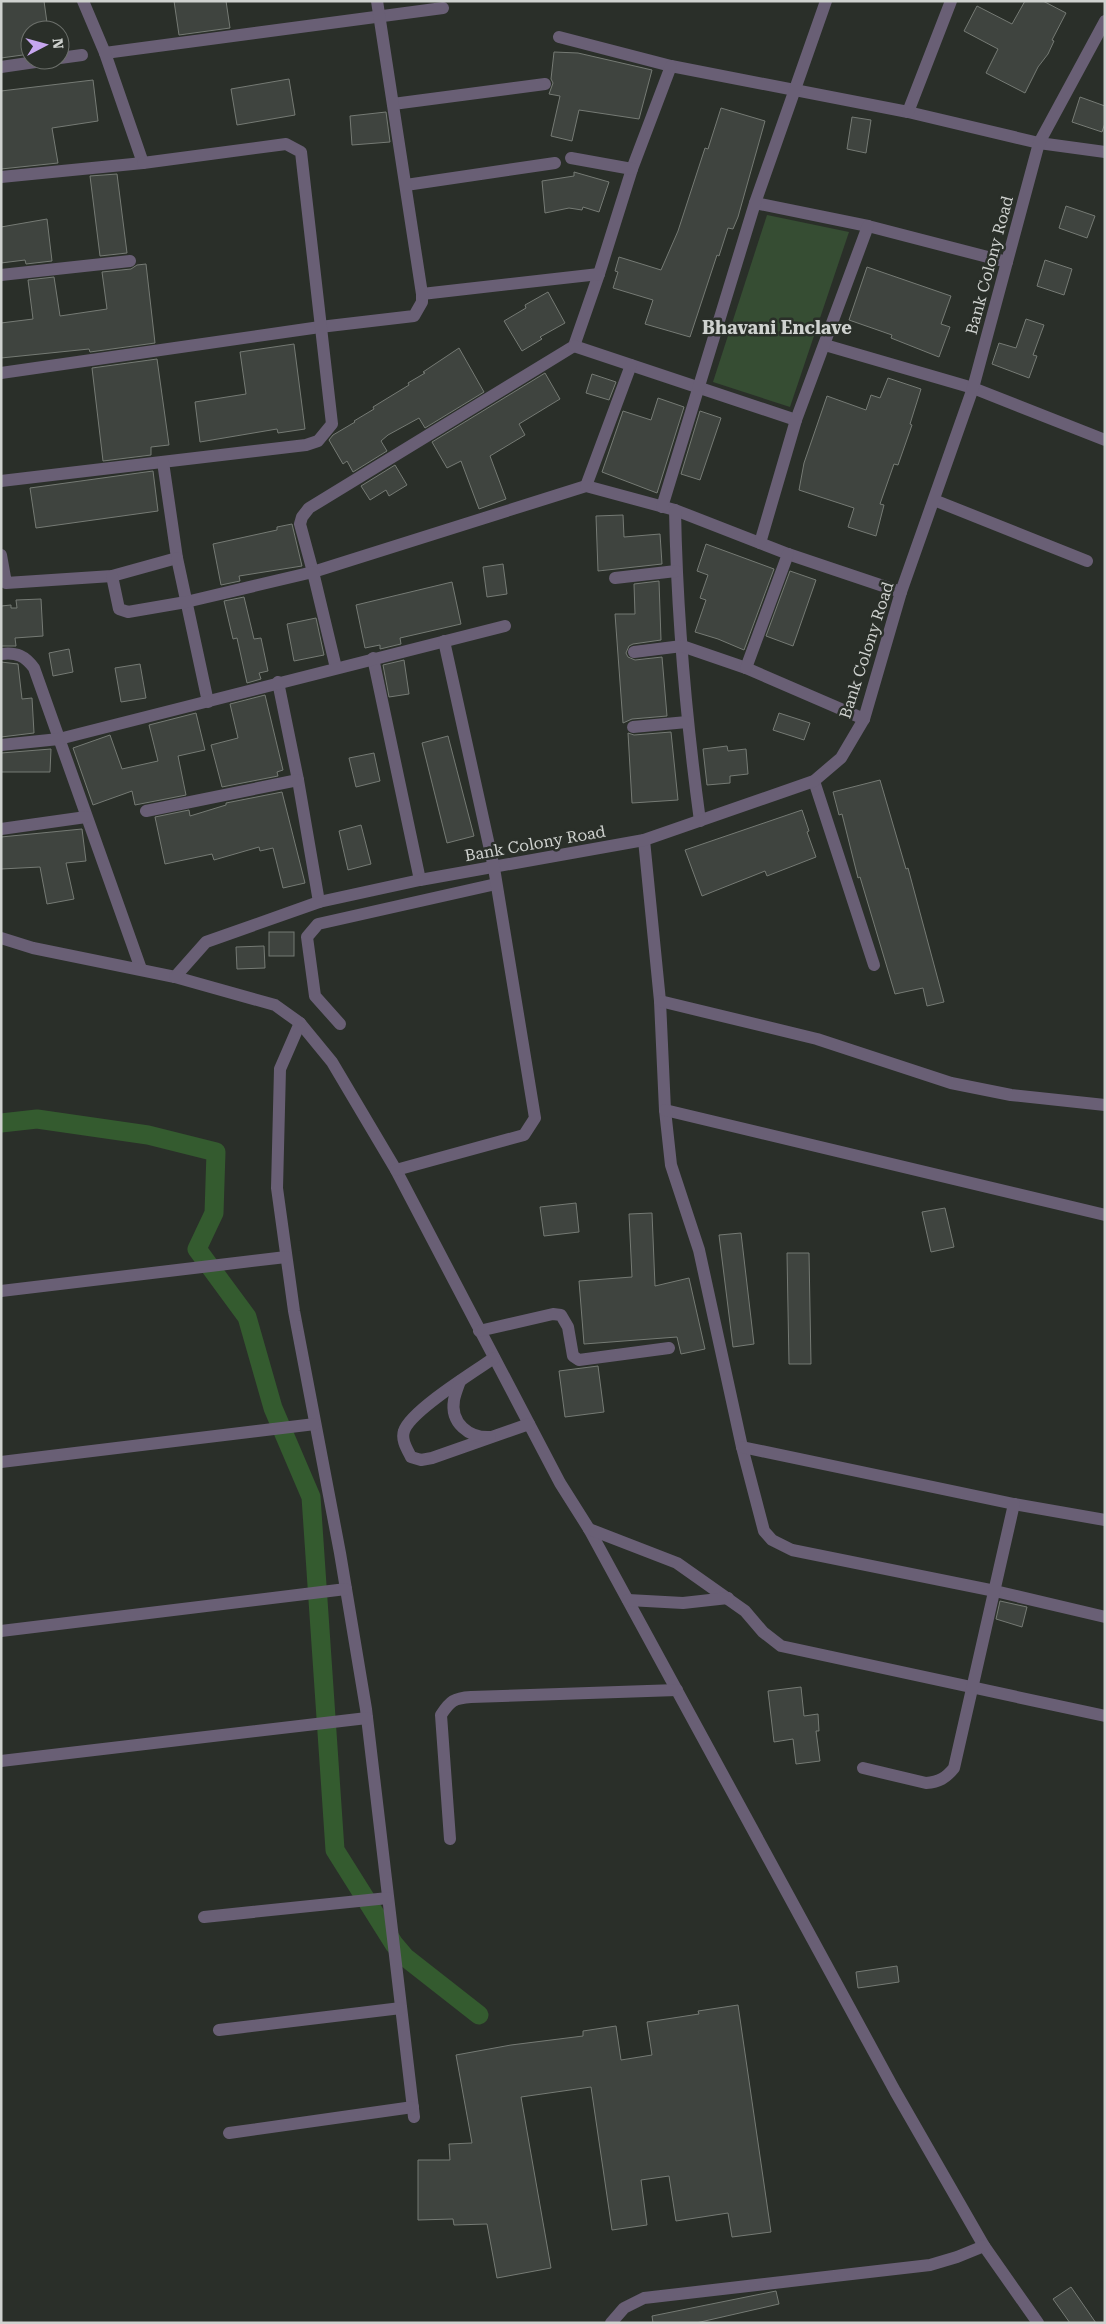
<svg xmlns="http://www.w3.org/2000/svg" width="1106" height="2324" font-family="'Roboto Serif',serif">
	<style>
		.green { fill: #364d33 }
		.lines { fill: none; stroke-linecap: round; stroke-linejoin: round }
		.canal { stroke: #345b2f; stroke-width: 19 }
		.building { fill: #3f443f; stroke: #757a74 }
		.minor { stroke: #695f75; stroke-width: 12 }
		.labels { text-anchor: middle; stroke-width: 5; stroke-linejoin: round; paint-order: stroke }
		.street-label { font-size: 16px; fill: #cfd2cf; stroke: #2a2f29 }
		.neighbourhood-label { font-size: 18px; font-weight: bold; fill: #cfd2cf; stroke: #2a2f29 }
	</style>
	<rect width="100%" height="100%" fill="#2a2f29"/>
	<!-- green -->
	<path class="green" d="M767 215 849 232 790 407 713 382Z"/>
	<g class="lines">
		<!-- canal -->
		<path class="canal" d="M1 1123 37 1119 148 1135 216 1152 214 1213 197 1249 247 1317 273 1408 311 1497 335 1850 394 1944 405 1957 479 2015"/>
	</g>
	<!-- building -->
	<g class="building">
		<path d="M1 1H44L48 30H30V54L1 58Z"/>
		<path d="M174 1H226L230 28 179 35Z"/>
		<path d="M1025 1H1043L1066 13 1052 40 1054 41 1048 54 1038 67 1025 93 986 73 998 49 964 31 977 6 1012 24Z"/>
		<path d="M554 52 578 53 652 70 639 119 579 110 572 141 551 136 560 96 549 94 553 83 551 79Z"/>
		<path d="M289 79 295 115 237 125 231 89Z"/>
		<path d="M93 80 98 121 52 128 58 163 1 169V91Z"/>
		<path d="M1080 97 1105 106V123L1102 132 1072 122Z"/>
		<path d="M721 108 765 121 738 217 733 229 728 228 719 256 717 255 690 337 645 324 653 300 613 288 618 272 615 271 619 257 661 270 678 231 705 148 708 149Z"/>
		<path d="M386 112 390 142 352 145 350 116Z"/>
		<path d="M852 117 871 120 866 153 847 149Z"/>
		<path d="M574 172 609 182 599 212 583 207 582 210 569 208 545 213 542 181 574 176Z"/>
		<path d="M117 174 127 253 100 256 90 176Z"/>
		<path d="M1066 206 1095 216 1087 238 1059 228Z"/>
		<path d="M47 219 52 261 26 264 25 260 1 263V227Z"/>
		<path d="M1045 260 1072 269 1064 295 1037 286Z"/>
		<path d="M146 264 155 343 90 352 89 349 1 358V323L33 319 28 280 54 277 60 316 107 309 102 272 131 269 137 265Z"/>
		<path d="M867 267 951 296 941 324 950 327 939 357 891 338 892 335 849 320Z"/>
		<path d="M548 292 565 323 540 337 542 339 522 351 504 321 526 308 525 305Z"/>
		<path d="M1026 319 1044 325 1033 355 1037 356 1029 378 992 364 999 343 1016 348Z"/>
		<path d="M294 344 305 429 278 433 277 429 200 442 195 402 246 394 240 352Z"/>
		<path d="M459 348 484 392 425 428 419 418 388 435 381 441 387 451 353 472 347 461 343 464 329 440 333 435 355 422 354 421 374 409 373 407 409 385 408 383 425 373 423 372Z"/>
		<path d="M157 359 169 445 151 447V455L103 461 92 368Z"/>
		<path d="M545 373 560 399 519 424 525 435 490 456 506 499 479 509 461 461 447 468 432 442Z"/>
		<path d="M592 374 616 382 609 400 586 393Z"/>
		<path d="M888 378 921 389 910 424 912 425 898 465 894 464 880 504 884 505 876 536 848 527 854 508 799 490 804 463 827 396 866 410 871 395 880 398Z"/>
		<path d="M658 398 684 407 657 493 602 472 623 411 651 420Z"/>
		<path d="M700 411 721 418 700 480 681 474Z"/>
		<path d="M395 465 407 485 389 496 386 490 370 500 361 486Z"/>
		<path d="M153 471 158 511 36 528 30 488Z"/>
		<path d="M623 515 624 537 660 534 662 564 598 571 596 516Z"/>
		<path d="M292 524 302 566 239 576 240 581 221 585 213 544 277 530V527Z"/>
		<path d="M706 544 774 569 744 650 718 639 695 632 706 600 700 598 708 575 697 571Z"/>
		<path d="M503 564 507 594 487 597 483 567Z"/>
		<path d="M790 571 816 580 793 646 766 636Z"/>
		<path d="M659 581 661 640 633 644 629 646 626 653 628 657 635 660 662 657 667 716 632 719 623 723 615 614H635L634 584Z"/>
		<path d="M452 582 461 624 400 638 401 644 380 649V645L365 648 356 605Z"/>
		<path d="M244 597 254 639 261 638 268 671 259 673 261 679 247 683 237 638 233 639 224 601Z"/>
		<path d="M41 599 43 636 15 638 16 646H1V606L11 605V608H17L16 600Z"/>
		<path d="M316 618 324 655 294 661 287 624Z"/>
		<path d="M69 649 73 672 53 676 49 653Z"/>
		<path d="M404 660 409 694 389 697 383 665Z"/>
		<path d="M1 662 18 664 22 699 32 698 34 733 1 737Z"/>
		<path d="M140 664 146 698 121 702 115 668Z"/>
		<path d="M265 695 283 770 277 772 278 776 222 787 211 745 238 738 230 704Z"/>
		<path d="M196 713 205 750 178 756 186 795 135 805 132 791 93 805 73 748 110 735 122 769 158 761 149 725Z"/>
		<path d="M779 713 810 723 804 740 773 730Z"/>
		<path d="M671 732 678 800 632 803 628 733 634 735Z"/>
		<path d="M448 736 474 836 447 843 422 743Z"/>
		<path d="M727 746 728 751 746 749 748 774 730 776V783L707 785 703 749Z"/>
		<path d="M51 749 50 772H1V753Z"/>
		<path d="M374 753 380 781 356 787 349 758Z"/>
		<path d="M880 780 906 869 908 868 944 1002 927 1006 923 988 895 994 860 877 858 878 842 814 839 815 833 792Z"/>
		<path d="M282 792 305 883 283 888 273 848 260 851 259 847 214 860 212 854 165 864 155 817 189 810 190 816 226 805V803Z"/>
		<path d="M802 810 809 831 807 832 816 857 767 876 765 871 702 896 685 850Z"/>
		<path d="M361 825 371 864 348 870 339 831Z"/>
		<path d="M82 829 86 861 66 863 74 899 47 904 40 867 1 869V837Z"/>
		<rect x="269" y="932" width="25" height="24"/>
		<path d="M264 946 265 968 237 969 236 947Z"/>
		<path d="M576 1203 579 1232 544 1236 540 1207Z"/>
		<path d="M945 1208 954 1247 931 1252 922 1212Z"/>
		<path d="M652 1213 655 1286 689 1278 705 1349 681 1354 677 1337 584 1344 579 1281 632 1277 629 1214Z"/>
		<path d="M741 1233 754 1344 733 1347 719 1235Z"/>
		<path d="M787 1253H809L811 1364H789Z"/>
		<path d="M598 1366 604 1412 565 1417 559 1371Z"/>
		<path d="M1000 1601 1027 1607 1022 1627 996 1619Z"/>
		<path d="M801 1687 804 1716 818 1714 819 1731H816L820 1761 796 1764 793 1739 774 1742 768 1691Z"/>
		<path d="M897 1966 899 1982 858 1988 856 1972Z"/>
		<path d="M738 2005 771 2232 732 2237 728 2213 676 2221 669 2176 641 2180 647 2225 612 2230 591 2087 521 2097 551 2268 497 2278 487 2224 454 2225 453 2219 418 2220V2160H450L449 2144 472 2143 456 2055 511 2045 583 2036V2031L616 2026 621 2060 652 2055 647 2022 699 2014 698 2011Z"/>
		<path d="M1071 2287 1096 2323H1070L1053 2299Z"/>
		<path d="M776 2291 779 2304 696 2323H653L652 2316Z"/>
	</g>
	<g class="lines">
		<!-- minor -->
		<g class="minor">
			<path d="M559 37 671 66 908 112 1039 143 1105 152"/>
			<path d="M105 53 443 8"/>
			<path d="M60 58 82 55"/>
			<path d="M671 66 632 169 599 274 574 346 309 508 302 517 300 524 313 572 586 486 675 510 788 554 901 592"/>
			<path d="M1 67 49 60"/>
			<path d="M393 104 545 84"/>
			<path d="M908 112 951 1"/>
			<path d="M571 158 632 169"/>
			<path d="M1 177 143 163 105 53 83 1"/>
			<path d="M406 185 555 163"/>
			<path d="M755 203 868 226 1007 262"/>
			<path d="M1 275 130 261"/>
			<path d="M422 294 599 274"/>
			<path d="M825 345 973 388 1105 440"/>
			<path d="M574 346 796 420"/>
			<path d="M1 373 320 327 414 316 422 302V294L377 1"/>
			<path d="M1 481 306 445 318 441 332 424 301 152 286 144 143 163"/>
			<path d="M586 486 631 365"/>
			<path d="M934 500 1087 561"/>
			<path d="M662 507 755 203 826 1"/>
			<path d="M675 510C677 615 686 718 700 821"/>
			<path d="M760 543 796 420 868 226"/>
			<path d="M1 555 6 583 112 576 177 558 163 462"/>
			<path d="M177 558 208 702"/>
			<path d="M112 576 119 609 128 612 186 602 313 572 336 668"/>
			<path d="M615 578 676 571"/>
			<path d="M634 652 682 646 746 668 864 719"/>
			<path d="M1 654C17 652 25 656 34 668L141 969"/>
			<path d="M373 658 420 880"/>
			<path d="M746 668 788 554"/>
			<path d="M278 682 298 780 319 902"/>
			<path d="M633 727 687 722"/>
			<path d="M1 745 59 739 505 626"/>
			<path d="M814 781 874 965"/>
			<path d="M146 811 298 780"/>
			<path d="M1 829 86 817"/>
			<path d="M644 840 660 1001 665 1110 671 1165 699 1250 742 1447 764 1531 772 1540 792 1550 995 1591 1105 1617"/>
			<path d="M1 938 33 948 175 977 275 1005 300 1023 332 1062 396 1170 560 1483 589 1529 895 2091 984 2246 1038 2323"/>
			<path d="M175 977 206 942 319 902 420 880 644 840 814 781 841 758 864 719 901 592 973 388 1039 143 1105 21"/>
			<path d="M660 1001 817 1039 951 1083 1011 1095 1105 1105"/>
			<path d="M300 1023 280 1069 277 1188 294 1311 340 1553 366 1709 414 2117"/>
			<path d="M340 1024 315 996 307 937 318 924 496 884"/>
			<path d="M665 1110 1105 1215"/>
			<path d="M396 1170 524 1135 535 1118 494 868 444 641"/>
			<path d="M1 1291 286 1257"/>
			<path d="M479 1331 553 1314 561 1315 568 1327 573 1356 579 1360 669 1348"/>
			<path d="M494 1358C475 1371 410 1411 404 1431 401 1440 407 1449 411 1457L421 1460 432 1458 529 1424"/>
			<path d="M460 1381C458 1387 455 1394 454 1400 450 1423 469 1438 490 1437"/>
			<path d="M742 1447 1014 1504 1105 1520"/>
			<path d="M1 1462 315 1424"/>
			<path d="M589 1529 677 1563 745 1611 763 1632 781 1646 1105 1716"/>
			<path d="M628 1600 683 1603 728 1598"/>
			<path d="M1 1631 346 1589"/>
			<path d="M1 1761 367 1718"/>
			<path d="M863 1768 926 1783C939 1782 946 1778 954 1768L1014 1504"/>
			<path d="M450 1839 441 1715C450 1701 454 1698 471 1697L677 1690"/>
			<path d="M204 1917 388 1898"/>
			<path d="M219 2030 401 2008"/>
			<path d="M229 2133 413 2107"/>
			<path d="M611 2323 624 2308 644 2298 930 2265 957 2257 984 2246"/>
		</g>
	</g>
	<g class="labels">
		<!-- street labels -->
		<g class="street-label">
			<text transform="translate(989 265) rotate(-75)" y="6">Bank Colony Road</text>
			<text transform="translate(866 650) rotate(-72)" y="6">Bank Colony Road</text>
			<text transform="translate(535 843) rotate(-10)" y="6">Bank Colony Road</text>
		</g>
		<!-- neighbourhood labels -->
		<g class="neighbourhood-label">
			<text x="777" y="334">Bhavani Enclave</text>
		</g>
	</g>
	<!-- border -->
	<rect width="1106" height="2324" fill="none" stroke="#cfd2cf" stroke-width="5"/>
	<!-- north arrow -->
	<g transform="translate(45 45) rotate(84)"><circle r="24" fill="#2a2f29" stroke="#6c706b"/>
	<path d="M0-4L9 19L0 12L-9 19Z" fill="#c7a6ef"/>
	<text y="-8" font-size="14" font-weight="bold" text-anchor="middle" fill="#cfd2cf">N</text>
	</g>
</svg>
